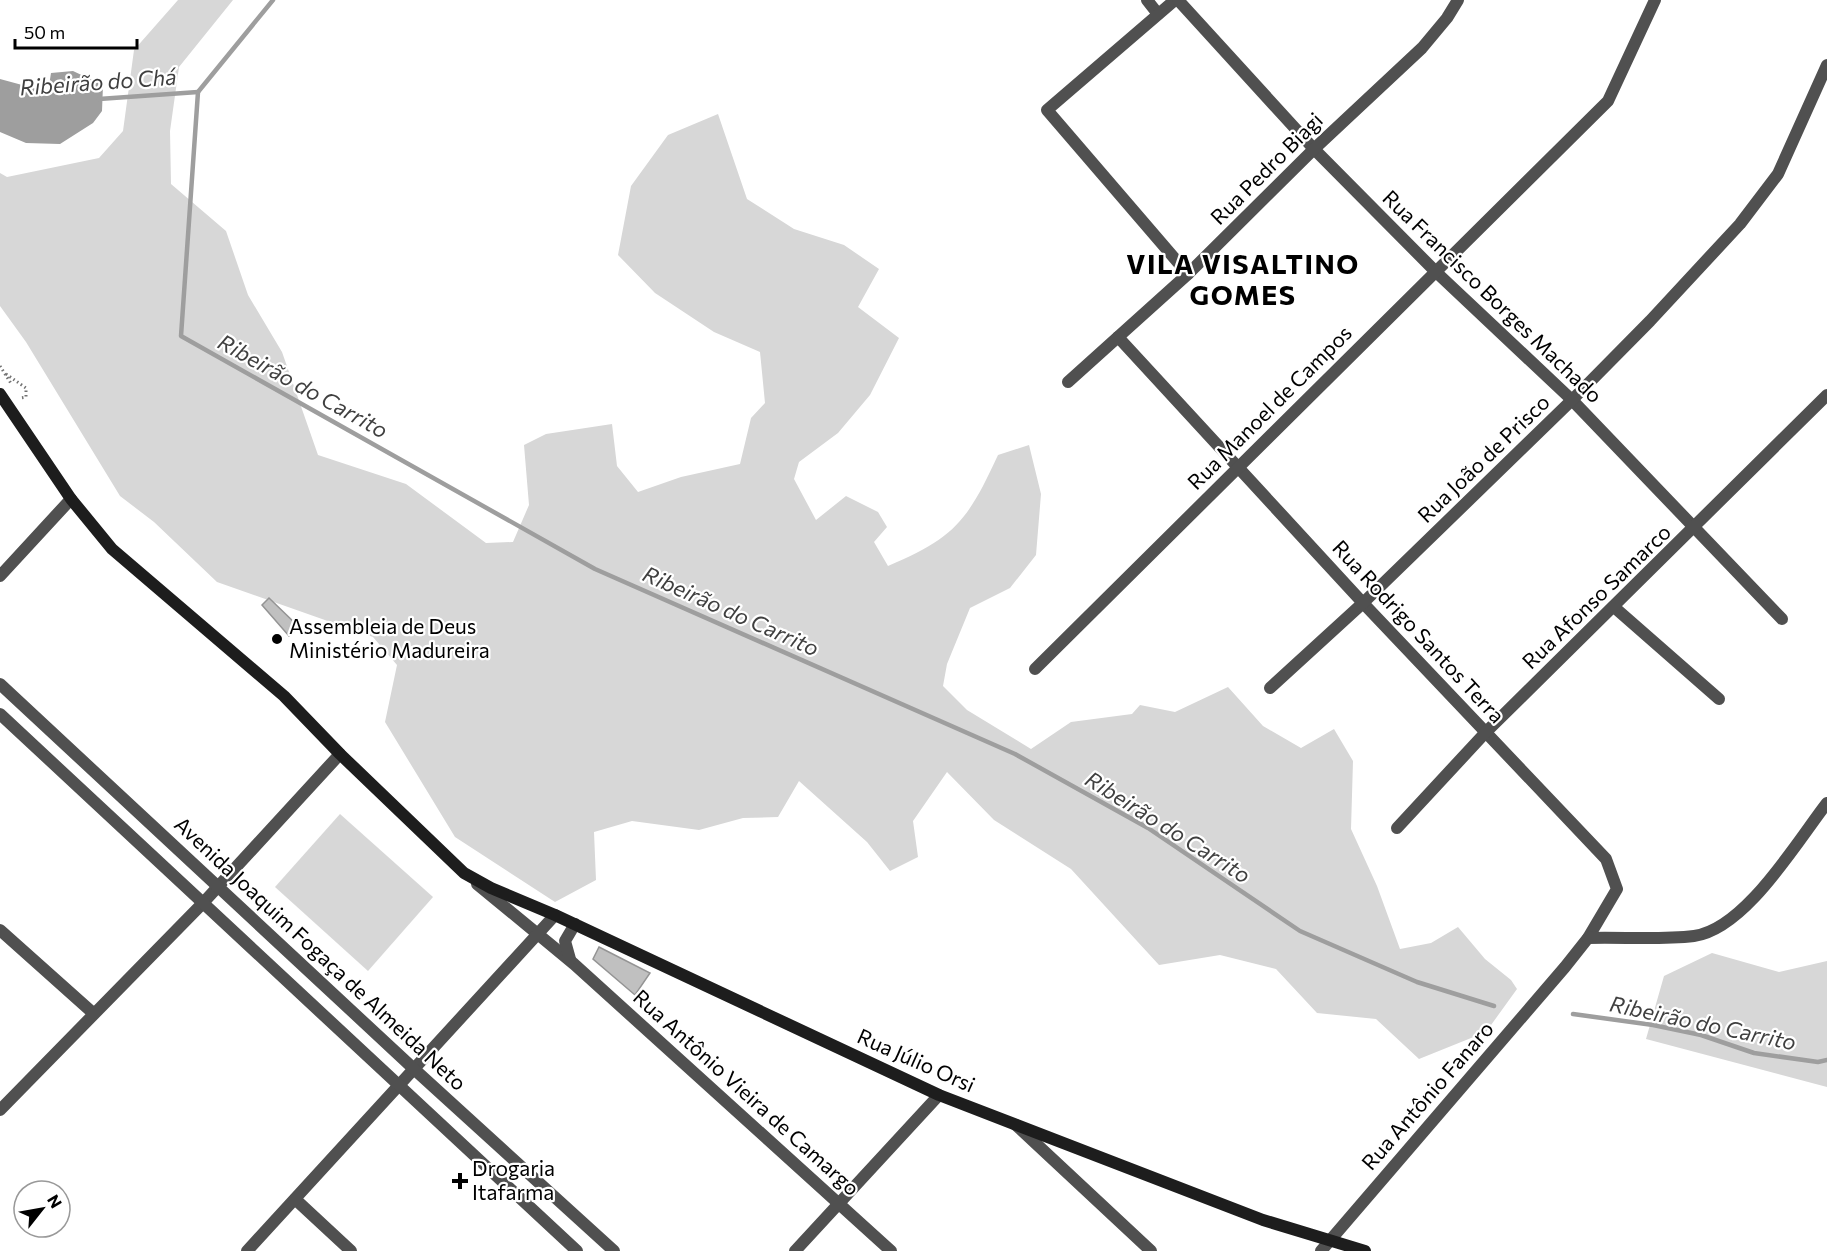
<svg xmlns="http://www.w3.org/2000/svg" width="1827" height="1251" font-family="Commissioner,sans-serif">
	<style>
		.green { fill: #d7d7d7 }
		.water { fill: #9e9e9e }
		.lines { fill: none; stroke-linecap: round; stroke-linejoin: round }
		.stream { stroke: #9e9e9e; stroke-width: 4.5 }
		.building { fill: #c0c0c0; stroke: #949494; stroke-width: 1.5 }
		.path { stroke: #727272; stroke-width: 3; stroke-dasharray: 1.5 3; stroke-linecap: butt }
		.minor { stroke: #505050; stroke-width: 12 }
		.tertiary { stroke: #505050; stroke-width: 12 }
		.secondary { stroke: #1d1d1d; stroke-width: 12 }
		.poi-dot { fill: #000; stroke: #fff; stroke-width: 2 }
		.labels { text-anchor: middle; stroke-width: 4.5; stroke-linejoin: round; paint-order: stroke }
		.street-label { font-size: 21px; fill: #000; stroke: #fff }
		.poi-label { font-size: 21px; fill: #000; stroke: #fff; text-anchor: start }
		.water-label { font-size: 22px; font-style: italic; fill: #3f3f3f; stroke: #fff }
		.district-label { font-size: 27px; font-weight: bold; letter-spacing: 1.5px; fill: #000; stroke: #fff }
	</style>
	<rect width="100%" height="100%" fill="#fff"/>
	<!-- green -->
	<g class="green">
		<path d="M178 0H233L179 67 170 131 171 184 226 231 248 295 282 352 318 455 406 484 486 543 513 542 529 505 524 445 546 434 612 424 617 466 638 492 681 477 740 464 751 418 765 403 760 352 714 332 655 293 618 255 631 186 668 135 718 114 747 199 794 229 844 245 879 269 858 307 899 338 870 395 838 433 799 462 794 479 816 520 846 496 878 512 887 527 874 542 888 566C955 538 968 520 998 455L1029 445 1041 494 1036 555 1010 588 970 608 947 664 943 686 967 710 1031 749 1071 722 1132 714 1140 705 1175 712 1228 687 1263 726 1301 748 1334 729 1353 761 1351 829 1377 886 1400 949 1431 943 1458 927 1485 959 1511 980 1517 989 1486 1032 1419 1059 1376 1019 1317 1013 1276 969 1220 955 1159 965 1071 869 994 820 947 772 913 821 918 857 890 871 867 842 799 781 778 817 743 818 699 830 632 821 594 832 596 880 555 902 455 837 385 722 397 665 373 637 217 582 154 522 120 496 26 342 0 306V173L7 177 99 158 123 131 134 50Z"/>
		<path d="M340 814 433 897 368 971 275 887Z"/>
		<path d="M1712 953 1779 972 1827 961V1087L1646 1039 1664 976Z"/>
	</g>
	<!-- water -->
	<path class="water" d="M73 71 103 85 102 111 93 123 60 144 26 143 0 132V79L48 92 51 73Z"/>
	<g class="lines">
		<!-- stream -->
		<g class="stream">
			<path d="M198 92 181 336 595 569 1015 754 1148 828 1300 931 1417 982 1494 1006"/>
			<path d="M198 92 273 0"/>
			<path d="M99 99 198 92"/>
			<path d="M1573 1014 1653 1025 1701 1035 1754 1053 1818 1062 1827 1060"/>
		</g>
	</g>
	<!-- building -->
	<g class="building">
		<path d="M269 598 299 627 289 636 262 605Z"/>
		<path d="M599 947 650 973 635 995 593 959Z"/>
	</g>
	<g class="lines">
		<!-- path -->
		<g class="path">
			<path d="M0 366 12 385"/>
			<path d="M6 374 26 388V397L20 398"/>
		</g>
		<!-- minor -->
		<g class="minor">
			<path d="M1147 0 1158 14"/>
			<path d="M1175 0 1047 110 1188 274"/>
			<path d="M1178 0 1314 149 1436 272 1572 400 1782 619"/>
			<path d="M1118 337 1363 603 1606 859 1617 889 1588 938 1565 967 1321 1251"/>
			<path d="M1068 382 1188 274 1314 149 1422 48 1447 18 1458 0"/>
			<path d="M0 576 71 499"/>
			<path d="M1614 607 1719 699"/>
			<path d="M1035 669 1608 101 1655 0"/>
			<path d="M1270 688 1363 603 1572 400 1650 321 1740 224 1778 174 1827 65"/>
			<path d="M1397 828 1486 732 1827 395"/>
			<path d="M477 884 574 964 891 1251"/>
			<path d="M0 930 93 1013"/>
			<path d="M1588 938C1623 937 1660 940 1694 936 1745 929 1796 843 1827 803"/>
			<path d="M570 959 565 941 575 924"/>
			<path d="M0 1110 203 903 340 754"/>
			<path d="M1016 1125 1151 1251"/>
			<path d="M295 1199 351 1251"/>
			<path d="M247 1251 555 915"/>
			<path d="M795 1251 939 1095"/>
		</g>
		<!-- tertiary -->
		<g class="tertiary">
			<path d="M0 684 414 1069 614 1251"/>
			<path d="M0 714 577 1251"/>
		</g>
		<!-- secondary -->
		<path class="secondary" d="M0 394 71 499 112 549 284 696 340 754 464 873 491 888 555 915 939 1095 1263 1220 1365 1251"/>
	</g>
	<!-- markers -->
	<g class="poi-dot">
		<circle cx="277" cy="639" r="6"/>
		<path d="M457 1172h6v6h6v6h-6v6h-6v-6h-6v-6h6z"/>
	</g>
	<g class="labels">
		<!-- street labels -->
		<g class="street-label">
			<text transform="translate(1267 169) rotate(-45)" y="7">Rua Pedro Biagi</text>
			<text transform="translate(1492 297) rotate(44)" y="7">Rua Francisco Borges Machado</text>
			<text transform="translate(1270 408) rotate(-45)" y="7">Rua Manoel de Campos</text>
			<text transform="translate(1484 459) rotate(-44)" y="7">Rua João de Prisco</text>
			<text transform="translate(1597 597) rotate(-44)" y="7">Rua Afonso Samarco</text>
			<text transform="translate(1418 632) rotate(47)" y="7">Rua Rodrigo Santos Terra</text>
			<text transform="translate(320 954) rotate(43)" y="7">Avenida Joaquim Fogaça de Almeida Neto</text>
			<text transform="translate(916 1061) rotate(24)" y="7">Rua Júlio Orsi</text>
			<text transform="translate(746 1093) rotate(42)" y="7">Rua Antônio Vieira de Camargo</text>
			<text transform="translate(1428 1096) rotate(-49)" y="7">Rua Antônio Fanaro</text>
		</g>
		<!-- poi labels -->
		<g class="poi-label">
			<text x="289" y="634">Assembleia de Deus<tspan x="289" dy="24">Ministério Madureira</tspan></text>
			<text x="472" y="1176">Drogaria<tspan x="472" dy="24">Itafarma</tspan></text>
		</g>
		<!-- water labels -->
		<g class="water-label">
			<text transform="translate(98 82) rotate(-4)" y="8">Ribeirão do Chá</text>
			<text transform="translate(303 386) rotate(29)" y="8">Ribeirão do Carrito</text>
			<text transform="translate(731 611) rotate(24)" y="8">Ribeirão do Carrito</text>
			<text transform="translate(1168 827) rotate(32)" y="8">Ribeirão do Carrito</text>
			<text transform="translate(1703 1023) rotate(12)" y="8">Ribeirão do Carrito</text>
		</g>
		<!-- district labels -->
		<g class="district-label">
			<text x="1243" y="274">VILA VISALTINO<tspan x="1243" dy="31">GOMES</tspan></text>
		</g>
	</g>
	<!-- north arrow -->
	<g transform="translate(42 1209) rotate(59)"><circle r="28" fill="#ffffff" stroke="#999999" stroke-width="1.5"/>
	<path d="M0-4.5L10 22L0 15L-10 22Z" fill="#000000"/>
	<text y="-9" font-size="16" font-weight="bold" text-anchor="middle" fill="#000000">N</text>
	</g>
	<!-- scale -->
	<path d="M15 39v9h122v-9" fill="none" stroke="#000000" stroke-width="3"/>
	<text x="24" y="39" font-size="18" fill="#000000" stroke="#ffffff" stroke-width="4.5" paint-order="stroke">50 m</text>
</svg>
